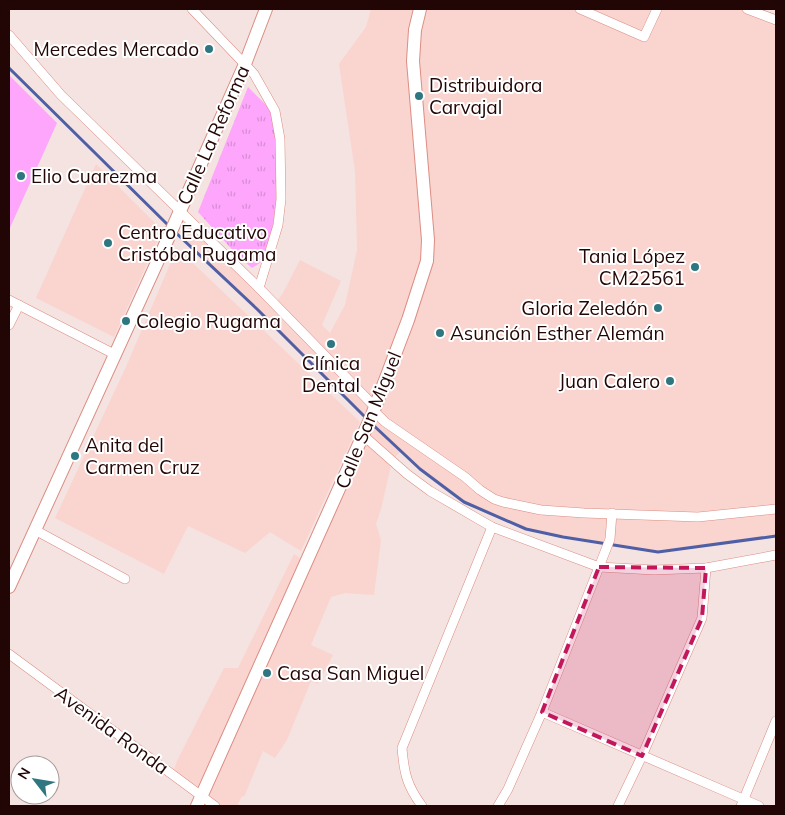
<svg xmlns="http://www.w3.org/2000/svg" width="785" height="815" font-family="Mulish,sans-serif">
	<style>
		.built { fill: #fad4cf }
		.green { fill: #fda6fb }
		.park { fill: url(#park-tufts) }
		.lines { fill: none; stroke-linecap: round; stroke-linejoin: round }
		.stream { stroke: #4e5fa6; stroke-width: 3 }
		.street-casing { stroke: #db8d83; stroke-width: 10 }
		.secondary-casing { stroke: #db8d83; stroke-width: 14 }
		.street { stroke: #fff; stroke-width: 9 }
		.secondary { stroke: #fff; stroke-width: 12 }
		.marked { fill: #c2185b; fill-opacity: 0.2; stroke: #c2185b; stroke-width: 4; stroke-dasharray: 10 6; stroke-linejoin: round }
		.poi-dot { fill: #2e7680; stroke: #fff; stroke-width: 2 }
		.labels { text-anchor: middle; stroke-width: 4; stroke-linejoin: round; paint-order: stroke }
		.poi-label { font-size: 19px; fill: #220605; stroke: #fff; text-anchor: start }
		.street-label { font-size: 19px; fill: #220605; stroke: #fff }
	</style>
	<defs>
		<pattern id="park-tufts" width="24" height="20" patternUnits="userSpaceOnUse" patternTransform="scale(1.25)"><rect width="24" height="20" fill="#fda6fb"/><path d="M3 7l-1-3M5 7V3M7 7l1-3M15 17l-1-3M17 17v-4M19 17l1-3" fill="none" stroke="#d98dd6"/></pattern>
	</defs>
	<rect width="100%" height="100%" fill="#f5e3e1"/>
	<!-- built -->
	<g class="built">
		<path d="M371 9H747L776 20V536L658 552 563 537 526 529 464 502 420 469 401 451 392 461 381 509 376 524 381 540 374 595 345 593 331 597 311 645 333 655 318 684 311 681 287 740 275 758 263 751 244 797 242 796 237 806H215L172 775 177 761 224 668H238L294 554 306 562 369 422 184 240 192 222 275 304 283 293 300 260 341 281 322 325 330 333 345 305 357 250 355 171 339 64 366 27Z"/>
		<path d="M96 164 162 230 114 337 36 298Z"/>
		<path d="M177 248 360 422 301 551 270 532 245 553 188 526 164 574 55 518 125 369Z"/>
	</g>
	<!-- green -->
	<path class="green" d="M9 75 57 123 9 230Z"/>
	<!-- park -->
	<path class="park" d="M248 87 271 110 277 146 278 198 269 245 263 261 252 268 238 256 198 212Z"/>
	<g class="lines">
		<!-- stream -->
		<g class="stream">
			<path d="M9 68 169 226"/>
			<path d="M175 232 257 309 367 419"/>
			<path d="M372 424 420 469 464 502 526 529 563 537 658 552 776 536"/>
		</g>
		<!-- street casing -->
		<g class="street-casing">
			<g id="street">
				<path d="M192 9 254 74 275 111 280 139 281 199 278 225 259 288"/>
				<path d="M580 9 644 37 657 9"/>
				<path d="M747 9 776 20"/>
				<path d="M9 35 61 95 259 288 375 407"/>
				<path d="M9 300 114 354"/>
				<path d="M9 325 19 305"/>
				<path d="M374 411 385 422 465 477 480 490 494 499 503 502 541 510 584 513 698 517 776 509"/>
				<path d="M364 436 407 474 430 491 492 527 599 567 654 570 706 568 776 555"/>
				<path d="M35 530 125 579"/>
				<path d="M9 654 215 806"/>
				<path d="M542 712 759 806"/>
				<path d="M422 806C407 786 404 773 402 748L492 527"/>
				<path d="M498 806 508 789 542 712 601 562 610 539 612 513"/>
				<path d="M618 806 642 756 702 618 706 568"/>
				<path d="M741 806 776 721"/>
			</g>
		</g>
		<!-- secondary casing -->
		<g class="secondary-casing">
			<g id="secondary">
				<path d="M9 587 165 245 245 64 266 9"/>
				<path d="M197 806 372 415 408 320 427 261 428 240 413 61 415 30 420 9"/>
			</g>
		</g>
		<!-- street -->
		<use href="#street" class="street"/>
		<!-- secondary -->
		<use href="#secondary" class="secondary"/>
	</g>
	<!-- marked area -->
	<path class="marked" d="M599 567 706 568 702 618 642 756 542 712Z"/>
	<!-- markers -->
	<g class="poi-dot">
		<circle cx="209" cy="49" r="5"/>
		<circle cx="419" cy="96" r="5"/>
		<circle cx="21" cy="176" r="5"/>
		<circle cx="108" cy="243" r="5"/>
		<circle cx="695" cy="267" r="5"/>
		<circle cx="658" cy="308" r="5"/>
		<circle cx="126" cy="321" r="5"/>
		<circle cx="440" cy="333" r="5"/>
		<circle cx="331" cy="344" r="5"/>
		<circle cx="670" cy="381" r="5"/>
		<circle cx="75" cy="456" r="5"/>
		<circle cx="267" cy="673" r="5"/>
	</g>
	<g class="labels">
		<!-- poi labels -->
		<g class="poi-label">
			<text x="199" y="56" text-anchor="end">Mercedes Mercado</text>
			<text x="429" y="92">Distribuidora<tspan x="429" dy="22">Carvajal</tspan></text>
			<text x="31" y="183">Elio Cuarezma</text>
			<text x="118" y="239">Centro Educativo<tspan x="118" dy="22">Cristóbal Rugama</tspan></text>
			<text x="685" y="263" text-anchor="end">Tania López<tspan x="685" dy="22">CM22561</tspan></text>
			<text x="648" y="315" text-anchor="end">Gloria Zeledón</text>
			<text x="136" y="328">Colegio Rugama</text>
			<text x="450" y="340">Asunción Esther Alemán</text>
			<text x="331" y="370" text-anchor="middle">Clínica<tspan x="331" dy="22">Dental</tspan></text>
			<text x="660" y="388" text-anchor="end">Juan Calero</text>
			<text x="85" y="452">Anita del<tspan x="85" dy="22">Carmen Cruz</tspan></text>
			<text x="277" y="680">Casa San Miguel</text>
		</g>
		<!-- street labels -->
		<g class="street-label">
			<text transform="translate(213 135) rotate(-66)" y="7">Calle La Reforma</text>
			<text transform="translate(368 420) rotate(-68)" y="7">Calle San Miguel</text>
			<text transform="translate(112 730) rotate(36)" y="7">Avenida Ronda</text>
		</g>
	</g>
	<!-- border -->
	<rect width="785" height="815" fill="none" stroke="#220605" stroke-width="20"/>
	<!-- north arrow -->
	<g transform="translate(35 780) rotate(301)"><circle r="24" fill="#ffffff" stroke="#a79b9b"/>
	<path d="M0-4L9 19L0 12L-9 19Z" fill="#2e7680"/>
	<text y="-8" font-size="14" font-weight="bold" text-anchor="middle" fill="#220605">N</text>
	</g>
</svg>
